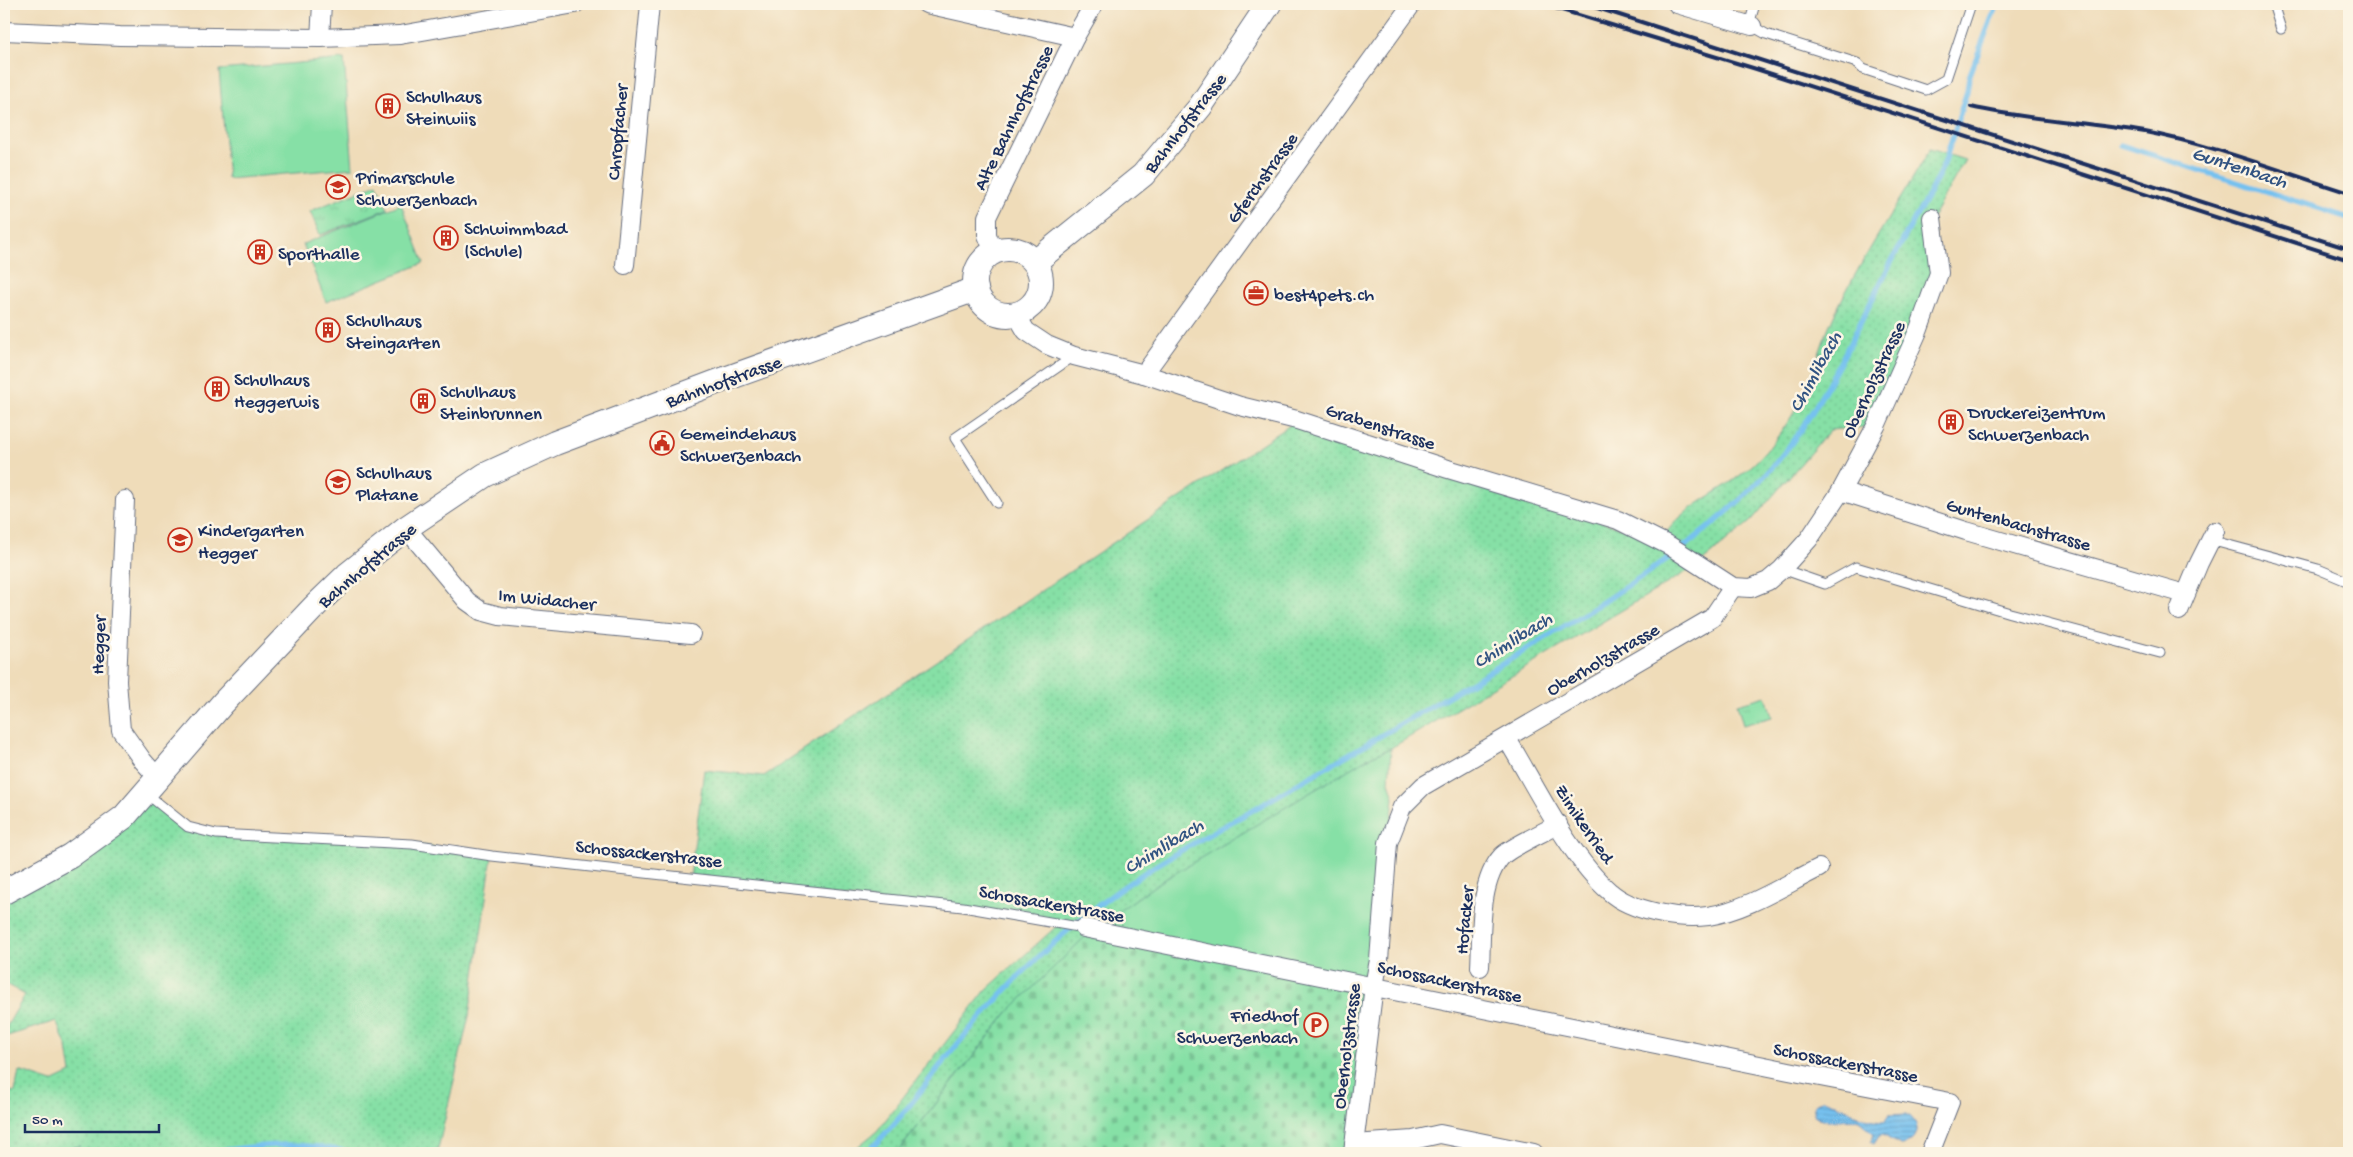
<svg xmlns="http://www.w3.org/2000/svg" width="2353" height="1157" font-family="'Gochi Hand',sans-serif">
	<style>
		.grass { fill: url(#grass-dots); stroke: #508882 }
		.cemetery { fill: url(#cemetery-stones); stroke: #508882 }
		.park { fill: url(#park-tufts); stroke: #508882 }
		.garden { fill: #86e0a6; stroke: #508882 }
		.water { fill: url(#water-rules); stroke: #4878a6 }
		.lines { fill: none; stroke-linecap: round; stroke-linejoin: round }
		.stream { stroke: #76c1ef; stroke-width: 5.5 }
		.lane-casing { stroke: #656c7e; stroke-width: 11 }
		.street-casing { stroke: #656c7e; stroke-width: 20 }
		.secondary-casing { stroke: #656c7e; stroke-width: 26 }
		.lane { stroke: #fff; stroke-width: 9 }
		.street { stroke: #fff; stroke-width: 18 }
		.secondary { stroke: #fff; stroke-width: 24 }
		.rail { stroke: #1b2f5e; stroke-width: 4 }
		.labels { text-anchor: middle; stroke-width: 5; stroke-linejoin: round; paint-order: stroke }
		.poi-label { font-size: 19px; fill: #1b2f5e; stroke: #fcf5e5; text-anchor: start }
		.street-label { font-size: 19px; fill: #1b2f5e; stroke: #fcf5e5 }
		.water-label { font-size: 20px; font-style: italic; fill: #325482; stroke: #fcf5e5 }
	</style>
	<defs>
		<pattern id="grass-dots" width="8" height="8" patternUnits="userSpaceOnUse" patternTransform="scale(1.25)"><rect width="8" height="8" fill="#86e0a6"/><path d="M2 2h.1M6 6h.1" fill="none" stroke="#73c091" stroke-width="1.8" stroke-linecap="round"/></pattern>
		<pattern id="cemetery-stones" width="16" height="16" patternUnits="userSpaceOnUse" patternTransform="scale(1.25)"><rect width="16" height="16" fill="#86e0a6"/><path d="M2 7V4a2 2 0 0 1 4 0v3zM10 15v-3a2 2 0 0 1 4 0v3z" fill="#73c091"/></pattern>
		<pattern id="park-tufts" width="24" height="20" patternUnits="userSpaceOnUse" patternTransform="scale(1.25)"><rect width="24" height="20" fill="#86e0a6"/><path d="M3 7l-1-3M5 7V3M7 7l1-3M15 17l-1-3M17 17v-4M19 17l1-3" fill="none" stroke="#73c091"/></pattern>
		<pattern id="water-rules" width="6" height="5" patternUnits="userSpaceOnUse" patternTransform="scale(1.25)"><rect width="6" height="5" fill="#76c1ef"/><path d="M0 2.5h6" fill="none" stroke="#609dc5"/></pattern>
	</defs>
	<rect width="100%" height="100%" fill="#fcf5e5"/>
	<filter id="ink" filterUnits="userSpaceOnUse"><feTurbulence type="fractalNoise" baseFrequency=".02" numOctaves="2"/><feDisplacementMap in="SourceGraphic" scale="10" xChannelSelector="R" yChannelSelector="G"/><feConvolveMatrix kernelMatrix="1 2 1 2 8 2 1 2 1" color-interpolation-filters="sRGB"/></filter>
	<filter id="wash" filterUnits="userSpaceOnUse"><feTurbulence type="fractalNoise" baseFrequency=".0096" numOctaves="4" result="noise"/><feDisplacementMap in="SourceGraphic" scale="20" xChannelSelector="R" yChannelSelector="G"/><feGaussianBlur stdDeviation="1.12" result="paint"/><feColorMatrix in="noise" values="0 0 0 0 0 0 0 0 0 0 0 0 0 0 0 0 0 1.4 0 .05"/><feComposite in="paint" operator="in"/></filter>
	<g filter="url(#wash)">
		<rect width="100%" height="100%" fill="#efdcb9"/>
		<!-- grass -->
		<g class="grass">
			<path d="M1930 149 1965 160 1932 218 1939 273 1876 426 1830 430 1751 521 1698 565 1391 748 1368 758 1009 1011 897 1153H850L877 1131 986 990 1060 923 690 878 704 770 764 776 1297 420 1660 541C1683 507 1707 500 1738 477 1761 461 1780 435 1795 411 1814 381 1819 345 1835 313 1863 256 1898 204 1930 149Z"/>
			<path d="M147 794 188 827 221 835 412 844 492 856 469 1016 437 1153H45L80 1146 35 1153H4V1090L15 1092 19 1071 52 1082 71 1073 67 1047 56 1021 4 1037V1031L25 995 4 983V892Z"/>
		</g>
		<!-- cemetery -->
		<path class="cemetery" d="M1092 930 1374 986 1353 1153H897L1009 1011Z"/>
		<!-- park -->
		<g class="park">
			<path d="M377 184 387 209 320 235 310 211Z"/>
			<path d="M1766 696 1772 717 1743 725 1737 704Z"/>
		</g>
		<!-- garden -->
		<g class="garden">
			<path d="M344 59 353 168 228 179 219 70Z"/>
			<path d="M401 204 424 263 326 302 303 244Z"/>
			<path d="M1391 748 1389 782 1394 797 1374 986 1092 930 1157 884 1368 758Z"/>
		</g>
		<!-- water -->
		<path class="water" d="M1823 1099C1849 1107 1855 1120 1885 1121L1889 1115 1907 1114C1922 1125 1920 1139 1902 1146L1883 1135 1879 1136 1874 1144 1870 1142 1874 1135 1860 1120C1843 1117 1829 1125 1814 1115V1105Z"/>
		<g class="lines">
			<!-- stream -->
			<g class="stream">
				<path d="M2121 145 2349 218"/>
				<path d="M209 1153C264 1144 298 1141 353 1153"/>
				<path d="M866 1153C899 1123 923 1087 951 1052 1005 986 1067 924 1138 877 1179 850 1223 827 1265 803 1369 742 1474 683 1576 619 1645 575 1712 533 1768 472 1800 437 1822 396 1844 355 1872 301 1898 245 1930 192L1944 164 1967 91 1969 77 1997 4"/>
			</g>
		</g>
	</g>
	<g filter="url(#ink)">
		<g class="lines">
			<!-- lane casing -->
			<g class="lane-casing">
				<g id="lane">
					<path d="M2273 4 2281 29"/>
					<path d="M1749 25 1755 4"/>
					<path d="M1752 26 1766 34 1857 63 1863 69 1926 90 1946 79 1971 4"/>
					<path d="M997 503 955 438 1074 356"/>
					<path d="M2210 540 2318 569 2349 582"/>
					<path d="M1782 569 1825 584 1856 567 2010 613 2160 653"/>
					<path d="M147 794 188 827 216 834 412 844 492 856 663 875 963 907 1084 928"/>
				</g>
			</g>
			<!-- street casing -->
			<g class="street-casing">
				<g id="street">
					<path d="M926 4 1075 37"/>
					<path d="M1677 4 1752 26"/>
					<path d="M4 31 120 36 320 38 400 35 575 4"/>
					<path d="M320 38 322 4"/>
					<path d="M994 252 987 235V217L1075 37 1094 4"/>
					<path d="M625 265 650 4"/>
					<path d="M1016 314 1026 331 1047 345 1074 356 1144 374 1240 406 1297 420 1448 469 1618 520 1670 546 1733 587 1751 588 1768 581 1782 569 1809 539 1841 491 1876 426 1919 329 1939 273 1932 218"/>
					<path d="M1144 374 1412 4"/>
					<path d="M1841 491 1966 531 2185 594"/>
					<path d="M125 500 117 681 121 730 143 761 159 779"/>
					<path d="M406 528 467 601 481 611 500 616 691 634"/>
					<path d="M2179 611 2199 563 2215 531"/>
					<path d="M1507 739C1535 785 1570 858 1610 892 1631 911 1680 920 1708 916 1747 910 1784 885 1819 868"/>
					<path d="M1084 928 1789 1071 1950 1102 1930 1153"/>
					<path d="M1480 967C1482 934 1478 882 1502 856 1511 847 1545 832 1558 824"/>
					<path d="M1354 1144 1413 1140 1440 1134 1534 1153"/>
					<path d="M1353 1153 1374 986 1379 960 1388 843 1402 807 1423 786 1712 618 1733 587"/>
				</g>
			</g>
			<!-- secondary casing -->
			<g class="secondary-casing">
				<g id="secondary">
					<circle cx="1008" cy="282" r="33"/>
					<path d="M1035 262 1143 175 1200 107 1269 4"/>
					<path d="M4 892 70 856 124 817 223 703 315 606 347 575 406 528 485 475 555 443 714 383 976 289"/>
				</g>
			</g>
			<!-- lane -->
			<use href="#lane" class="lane"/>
			<!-- street -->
			<use href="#street" class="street"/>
			<!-- secondary -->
			<use href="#secondary" class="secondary"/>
			<!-- rail -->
			<g class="rail">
				<path d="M1542 4 1753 68 2349 260"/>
				<path d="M1585 4 2349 249"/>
				<path d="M1971 107C2028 120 2087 122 2145 132 2214 145 2282 172 2349 193"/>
			</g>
		</g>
	</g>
	<!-- icons -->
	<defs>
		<g id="building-ring" transform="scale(1.25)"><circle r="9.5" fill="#fcf5e5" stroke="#c8321e" stroke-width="1.5"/><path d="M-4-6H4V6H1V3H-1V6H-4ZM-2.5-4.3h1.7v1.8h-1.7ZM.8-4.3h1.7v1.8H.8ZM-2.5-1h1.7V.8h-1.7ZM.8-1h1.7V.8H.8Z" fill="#c8321e"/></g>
		<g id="school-ring" transform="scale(1.25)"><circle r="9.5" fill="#fcf5e5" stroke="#c8321e" stroke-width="1.5"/><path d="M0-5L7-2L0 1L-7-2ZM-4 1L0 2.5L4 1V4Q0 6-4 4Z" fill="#c8321e"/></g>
		<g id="office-ring" transform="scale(1.25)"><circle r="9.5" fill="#fcf5e5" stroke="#c8321e" stroke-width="1.5"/><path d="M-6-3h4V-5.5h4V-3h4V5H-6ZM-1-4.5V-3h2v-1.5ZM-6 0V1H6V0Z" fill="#c8321e"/></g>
		<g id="civic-ring" transform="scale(1.25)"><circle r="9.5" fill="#fcf5e5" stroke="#c8321e" stroke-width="1.5"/><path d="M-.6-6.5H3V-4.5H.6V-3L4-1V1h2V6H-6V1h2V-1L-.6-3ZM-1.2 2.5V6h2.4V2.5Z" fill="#c8321e"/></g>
		<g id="parking-ring" transform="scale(1.25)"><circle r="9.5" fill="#fcf5e5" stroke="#c8321e" stroke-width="1.5"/><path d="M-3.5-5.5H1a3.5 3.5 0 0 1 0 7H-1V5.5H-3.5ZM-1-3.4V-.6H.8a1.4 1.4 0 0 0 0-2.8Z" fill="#c8321e"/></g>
	</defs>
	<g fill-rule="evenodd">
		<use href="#building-ring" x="388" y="106"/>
		<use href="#school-ring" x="338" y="187"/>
		<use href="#building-ring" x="446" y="238"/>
		<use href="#building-ring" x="260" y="252"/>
		<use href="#office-ring" x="1256" y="293"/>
		<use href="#building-ring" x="328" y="330"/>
		<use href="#building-ring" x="217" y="389"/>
		<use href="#building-ring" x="423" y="401"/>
		<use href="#building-ring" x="1951" y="422"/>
		<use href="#civic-ring" x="662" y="443"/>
		<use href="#school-ring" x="338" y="482"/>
		<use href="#school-ring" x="180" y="540"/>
		<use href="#parking-ring" x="1316" y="1025"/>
	</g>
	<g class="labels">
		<!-- poi labels -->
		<g class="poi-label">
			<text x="406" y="102">Schulhaus<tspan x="406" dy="22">Steinwiis</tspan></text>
			<text x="356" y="183">Primarschule<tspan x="356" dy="22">Schwerzenbach</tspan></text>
			<text x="464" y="234">Schwimmbad<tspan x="464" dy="22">(Schule)</tspan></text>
			<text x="278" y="259">Sporthalle</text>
			<text x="1274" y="300">best4pets.ch</text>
			<text x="346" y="326">Schulhaus<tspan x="346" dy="22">Steingarten</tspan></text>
			<text x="234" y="385">Schulhaus<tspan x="234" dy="22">Heggerwis</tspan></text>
			<text x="440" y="397">Schulhaus<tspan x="440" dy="22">Steinbrunnen</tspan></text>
			<text x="1968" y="418">Druckereizentrum<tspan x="1968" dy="22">Schwerzenbach</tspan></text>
			<text x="680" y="439">Gemeindehaus<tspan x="680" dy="22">Schwerzenbach</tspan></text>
			<text x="356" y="478">Schulhaus<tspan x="356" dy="22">Platane</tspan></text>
			<text x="198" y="536">Kindergarten<tspan x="198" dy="22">Hegger</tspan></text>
			<text x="1298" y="1021" text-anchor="end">Friedhof<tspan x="1298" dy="22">Schwerzenbach</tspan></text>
		</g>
		<!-- street labels -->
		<g class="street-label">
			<text transform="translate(1012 117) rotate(-64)" y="7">Alte Bahnhofstrasse</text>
			<text transform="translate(1184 122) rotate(-52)" y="7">Bahnhofstrasse</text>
			<text transform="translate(616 132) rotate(-85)" y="7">Chropfacher</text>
			<text transform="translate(1261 177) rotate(-54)" y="7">Gferchstrasse</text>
			<text transform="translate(1872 379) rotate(-65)" y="7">Oberholzstrasse</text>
			<text transform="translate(723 380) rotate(-20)" y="7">Bahnhofstrasse</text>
			<text transform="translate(1381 425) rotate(18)" y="7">Grabenstrasse</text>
			<text transform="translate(2019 523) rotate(16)" y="7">Guntenbachstrasse</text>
			<text transform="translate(366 564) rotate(-40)" y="7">Bahnhofstrasse</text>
			<text transform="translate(547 598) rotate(6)" y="7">Im Widacher</text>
			<text transform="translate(97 645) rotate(-88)" y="7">Hegger</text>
			<text transform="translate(1602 658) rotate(-30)" y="7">Oberholzstrasse</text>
			<text transform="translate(1586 823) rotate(56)" y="7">Zimikerried</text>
			<text transform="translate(649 852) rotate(6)" y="7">Schossackerstrasse</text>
			<text transform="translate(1052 902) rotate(10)" y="7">Schossackerstrasse</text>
			<text transform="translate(1463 920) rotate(-85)" y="7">Hofacker</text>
			<text transform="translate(1450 980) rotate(12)" y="7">Schossackerstrasse</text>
			<text transform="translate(1345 1046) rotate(-83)" y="7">Oberholzstrasse</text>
			<text transform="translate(1846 1061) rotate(11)" y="7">Schossackerstrasse</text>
		</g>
		<!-- water labels -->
		<g class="water-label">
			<text transform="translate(2240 166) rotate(18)" y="7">Guntenbach</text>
			<text transform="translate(1814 371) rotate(-61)" y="7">Chimlibach</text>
			<text transform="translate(1512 639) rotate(-32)" y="7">Chimlibach</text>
			<text transform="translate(1163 845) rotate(-31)" y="7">Chimlibach</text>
		</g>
	</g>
	<!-- margin -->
	<rect width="2353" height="1157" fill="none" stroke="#fcf5e5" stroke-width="20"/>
	<!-- scale -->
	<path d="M25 1124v8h134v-8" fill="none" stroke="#1b2f5e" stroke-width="2.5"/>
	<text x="32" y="1124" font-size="15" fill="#1b2f5e" stroke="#fcf5e5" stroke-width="4" paint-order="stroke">50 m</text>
</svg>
